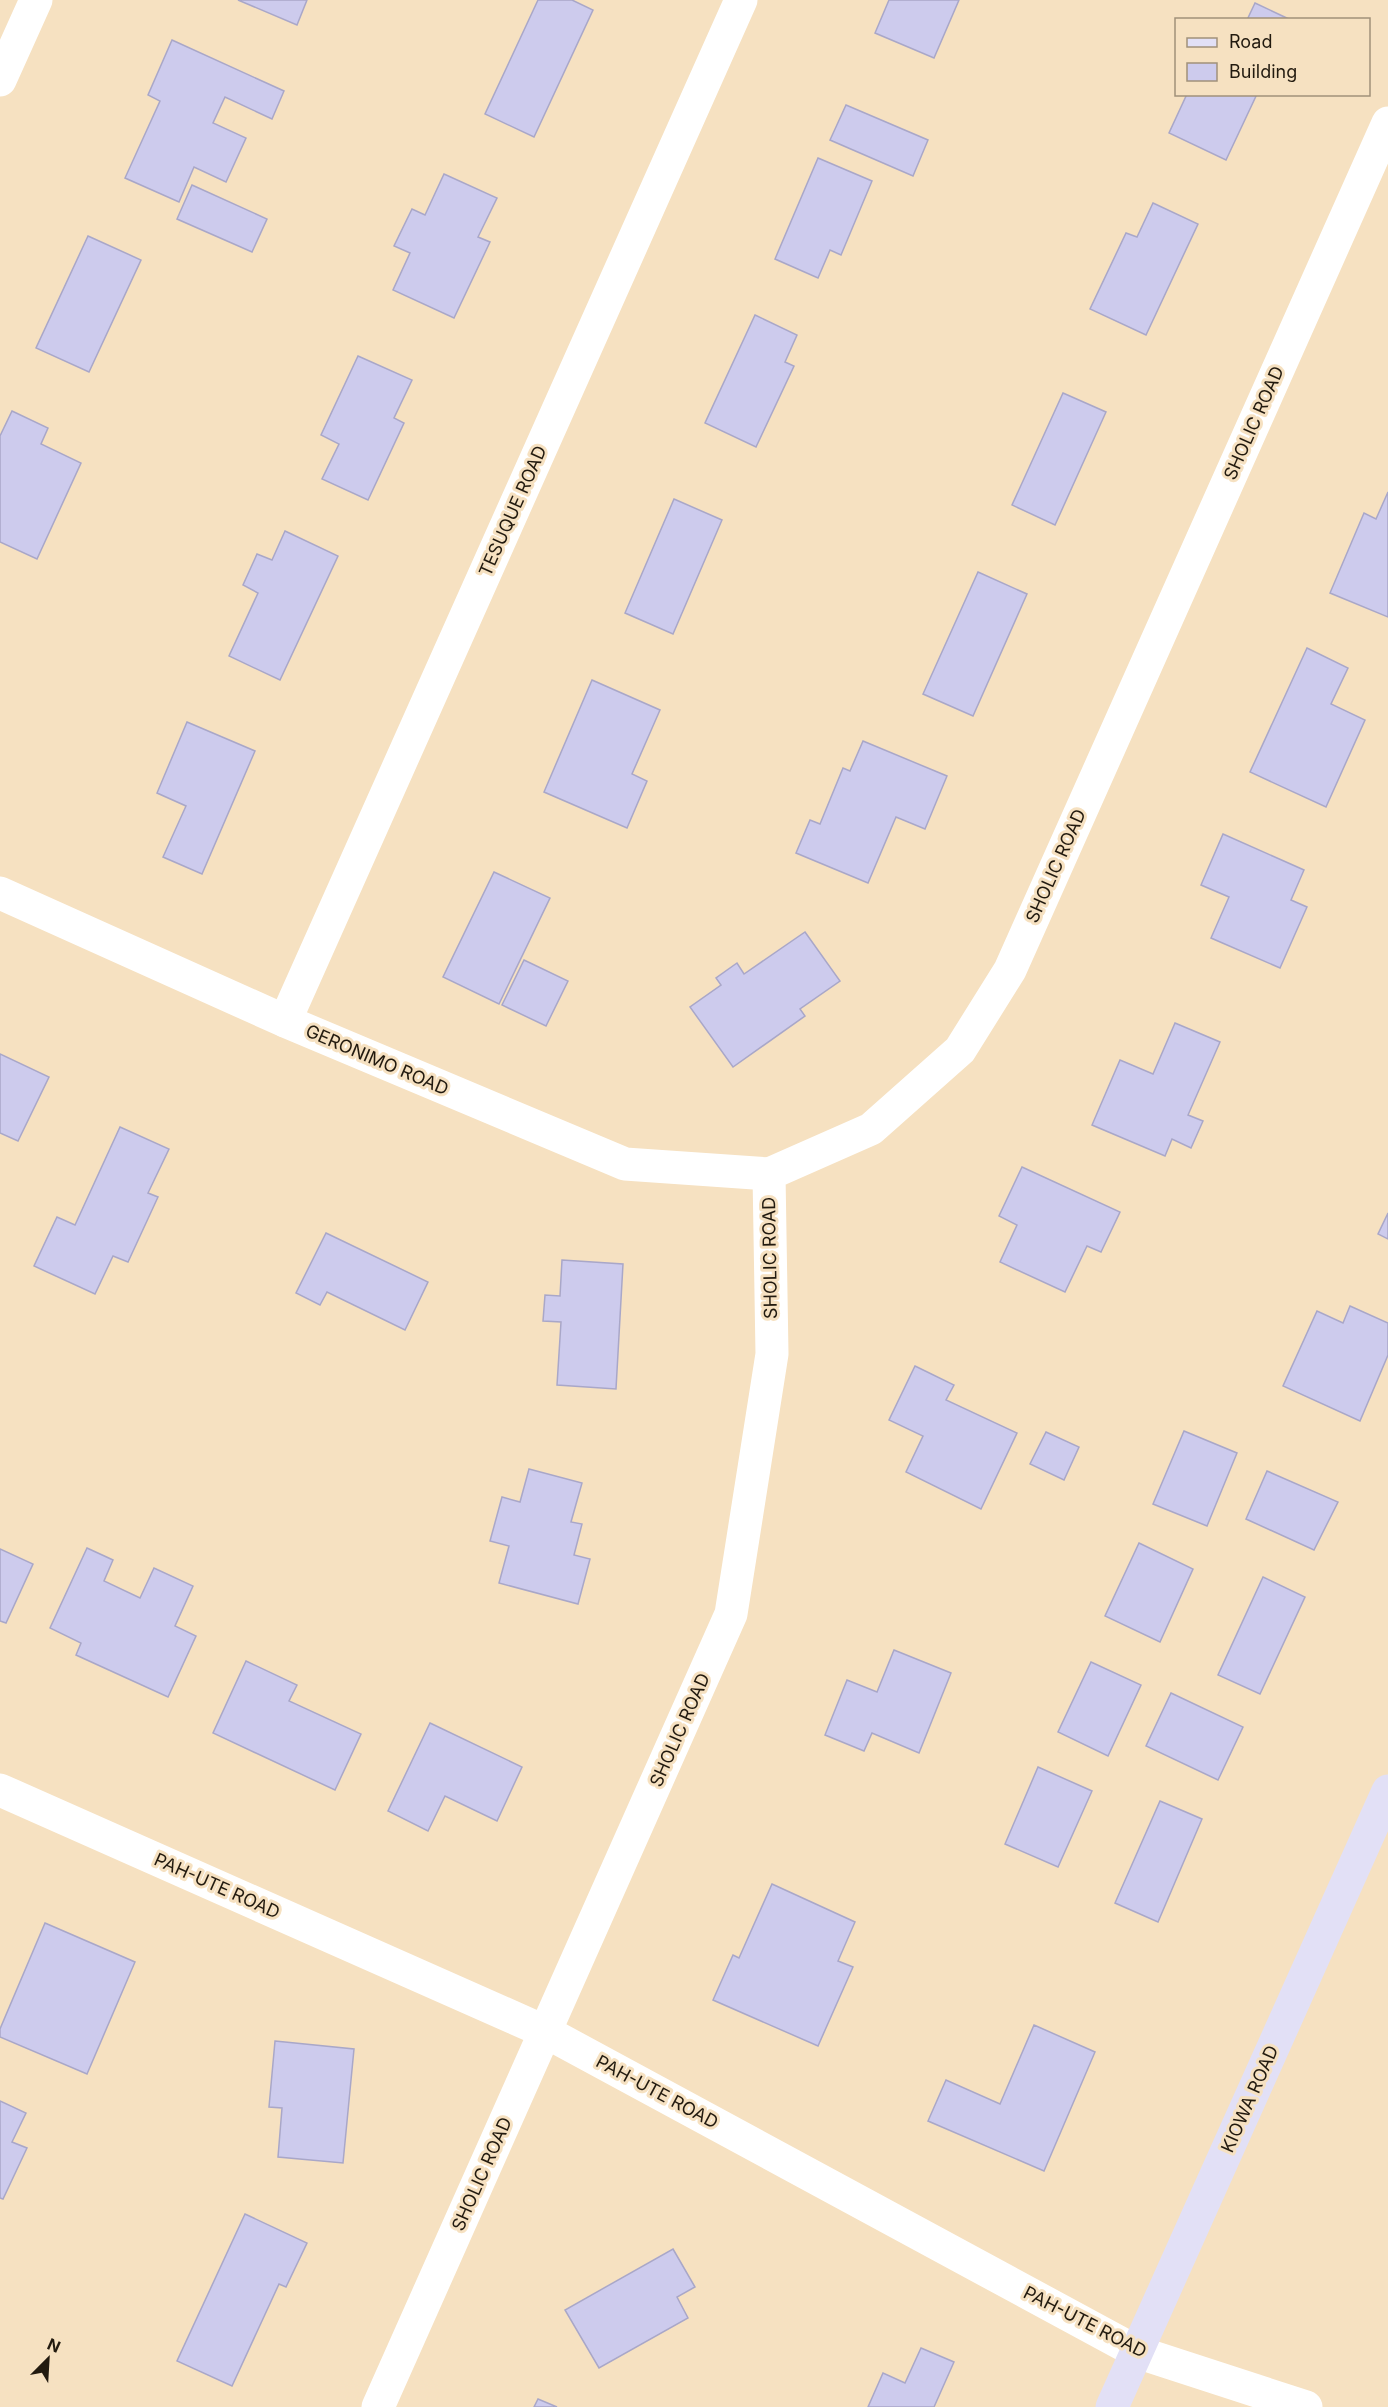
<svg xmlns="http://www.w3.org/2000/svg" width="1388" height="2407" font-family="Inter,sans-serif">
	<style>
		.building { fill: #cdcbed; stroke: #a9a7c8; stroke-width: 1.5 }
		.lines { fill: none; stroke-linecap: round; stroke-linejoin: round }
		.street { stroke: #fff; stroke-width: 33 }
		.secondary { stroke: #e2e0f6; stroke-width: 33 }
		.labels { text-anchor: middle; stroke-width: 6; stroke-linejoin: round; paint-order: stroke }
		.street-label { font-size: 18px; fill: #221a0f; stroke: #f6e1c1 }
	</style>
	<rect width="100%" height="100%" fill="#f6e1c1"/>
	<!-- building -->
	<g class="building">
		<path d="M238 0H307L297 25Z"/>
		<path d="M538 0H572L593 10 534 137 485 114Z"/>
		<path d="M889 0H959L934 58 875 33Z"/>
		<path d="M1255 3 1291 20H1247Z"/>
		<path d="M172 40 284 91 272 119 225 97 213 123 246 138 226 182 194 167 179 202 125 178 160 101 148 95Z"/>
		<path d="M1187 94H1257L1226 160 1169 133Z"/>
		<path d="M846 105 928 140 913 176 830 140Z"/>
		<path d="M818 158 872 181 841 255 830 250 818 278 775 259Z"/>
		<path d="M444 174 497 198 478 237 490 242 454 318 393 290 410 253 394 246 412 209 425 215Z"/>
		<path d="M192 185 267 219 252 252 177 219Z"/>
		<path d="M1153 203 1198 224 1146 335 1090 309 1126 233 1137 237Z"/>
		<path d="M88 236 141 260 89 372 36 348Z"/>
		<path d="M755 315 797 335 785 362 794 366 756 447 705 423Z"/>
		<path d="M358 356 412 380 394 418 404 423 368 500 322 479 339 444 321 435Z"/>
		<path d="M1063 393 1106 412 1055 525 1012 505Z"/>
		<path d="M12 411 48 428 41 444 81 463 37 559 0 542V436Z"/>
		<path d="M1388 492V617L1330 593 1364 513 1376 519Z"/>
		<path d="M674 499 722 520 673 634 625 613Z"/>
		<path d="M285 531 338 556 280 680 229 656 258 593 243 585 257 554 272 560Z"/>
		<path d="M978 572 1027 594 973 716 923 694Z"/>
		<path d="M1307 648 1348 668 1331 704 1365 720 1326 807 1250 772Z"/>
		<path d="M592 680 660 710 632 774 647 781 627 828 544 792Z"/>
		<path d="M187 722 255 751 202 874 163 857 186 806 157 793Z"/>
		<path d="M863 741 947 776 925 829 896 817 868 883 796 853 810 820 820 824 843 768 850 771Z"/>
		<path d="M1223 834 1304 870 1291 900 1307 907 1280 968 1211 938 1229 897 1201 885Z"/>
		<path d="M494 872 550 898 499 1004 443 977Z"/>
		<path d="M805 932 840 981 800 1009 805 1016 733 1067 690 1007 721 985 716 978 737 963 744 974Z"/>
		<path d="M524 960 568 981 546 1026 502 1005Z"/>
		<path d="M1175 1023 1220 1042 1188 1115 1203 1121 1191 1148 1172 1139 1165 1156 1092 1125 1120 1060 1153 1074Z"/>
		<path d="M0 1054 49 1077 18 1141 0 1133Z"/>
		<path d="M120 1127 169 1149 148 1193 158 1197 128 1262 113 1256 95 1294 34 1266 57 1217 75 1225Z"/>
		<path d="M1022 1167 1120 1212 1101 1252 1087 1246 1065 1292 1000 1262 1017 1225 999 1216Z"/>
		<path d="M1388 1213V1239L1378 1234Z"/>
		<path d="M326 1233 428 1282 405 1330 327 1292 320 1305 296 1293Z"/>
		<path d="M562 1260 623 1264 616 1389 557 1385 561 1322 543 1321 545 1295 560 1296Z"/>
		<path d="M1350 1306 1388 1323V1355L1360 1421 1283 1386 1317 1311 1343 1323Z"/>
		<path d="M915 1366 954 1385 946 1400 1017 1433 981 1509 906 1472 923 1436 889 1420Z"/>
		<path d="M1184 1431 1237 1453 1207 1526 1153 1504Z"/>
		<path d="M1046 1432 1079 1447 1064 1480 1030 1464Z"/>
		<path d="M529 1469 582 1483 571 1522 582 1524 574 1555 590 1559 578 1604 499 1583 509 1546 490 1541 502 1497 520 1502Z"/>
		<path d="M1267 1471 1338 1502 1314 1550 1246 1519Z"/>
		<path d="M1139 1543 1193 1569 1160 1642 1105 1616Z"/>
		<path d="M87 1548 113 1560 104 1581 140 1598 154 1568 193 1586 175 1626 196 1636 168 1697 76 1655 81 1643 50 1628Z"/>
		<path d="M0 1549 33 1564 6 1623 0 1621Z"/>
		<path d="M1263 1577 1305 1597 1260 1694 1218 1675Z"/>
		<path d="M894 1650 951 1673 919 1753 872 1733 864 1751 825 1735 847 1680 877 1692Z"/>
		<path d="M246 1661 297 1685 289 1701 361 1734 335 1790 213 1733Z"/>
		<path d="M1091 1662 1141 1685 1108 1756 1058 1732Z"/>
		<path d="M1171 1693 1243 1727 1218 1780 1146 1746Z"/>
		<path d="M430 1723 522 1767 497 1821 445 1796 428 1831 388 1811Z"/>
		<path d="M1038 1767 1092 1791 1058 1867 1005 1844Z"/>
		<path d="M1160 1801 1202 1819 1158 1922 1115 1903Z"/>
		<path d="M772 1884 855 1922 838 1961 853 1967 818 2046 713 2000 733 1955 739 1958Z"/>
		<path d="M45 1923 135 1962 87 2074 0 2037V2029Z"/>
		<path d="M1034 2025 1095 2052 1044 2171 928 2121 946 2080 1000 2104Z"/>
		<path d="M275 2041 354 2049 343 2163 278 2157 282 2108 269 2107Z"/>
		<path d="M0 2101 26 2113 12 2142 27 2148 3 2199 0 2198Z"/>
		<path d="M245 2214 307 2243 286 2287 279 2284 232 2386 177 2361Z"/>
		<path d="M673 2249 695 2287 677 2297 688 2318 599 2368 565 2310Z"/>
		<path d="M921 2348 954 2362 934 2407H868L883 2373 905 2383Z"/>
		<path d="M538 2399 557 2407H534Z"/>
	</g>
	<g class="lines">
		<!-- street -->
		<g class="street">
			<path d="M0 80 36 0"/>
			<path d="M0 893 285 1021 625 1164 769 1174"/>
			<path d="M285 1021 741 0"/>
			<path d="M0 1790 546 2032 1137 2352 1306 2407"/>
			<path d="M378 2407 731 1614 772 1354 769 1174 871 1129 960 1050 1010 970 1388 123"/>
		</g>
		<!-- secondary -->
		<path class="secondary" d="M1112 2407 1388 1791"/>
	</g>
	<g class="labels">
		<!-- street labels -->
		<g class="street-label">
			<text transform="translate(1254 423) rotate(-66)" y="6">SHOLIC ROAD</text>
			<text transform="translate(513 511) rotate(-66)" y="6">TESUQUE ROAD</text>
			<text transform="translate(1056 866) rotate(-66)" y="6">SHOLIC ROAD</text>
			<text transform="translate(377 1060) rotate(23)" y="6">GERONIMO ROAD</text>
			<text transform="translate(770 1258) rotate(-91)" y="6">SHOLIC ROAD</text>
			<text transform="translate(680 1730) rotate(-66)" y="6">SHOLIC ROAD</text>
			<text transform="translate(217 1886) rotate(24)" y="6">PAH-UTE ROAD</text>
			<text transform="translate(657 2092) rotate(28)" y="6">PAH-UTE ROAD</text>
			<text transform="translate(1250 2099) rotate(-66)" y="6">KIOWA ROAD</text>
			<text transform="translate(482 2174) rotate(-66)" y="6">SHOLIC ROAD</text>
			<text transform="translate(1085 2322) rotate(27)" y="6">PAH-UTE ROAD</text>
		</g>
	</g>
	<!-- legend -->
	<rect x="1175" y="18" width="195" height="78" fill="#f6e1c1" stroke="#a1917a" stroke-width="1.5"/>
	<rect x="1187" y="38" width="30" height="9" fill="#e2e0f6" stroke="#a1917a" stroke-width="1.5"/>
	<text x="1229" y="48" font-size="18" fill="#221a0f">Road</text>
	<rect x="1187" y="63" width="30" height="18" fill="#cdcbed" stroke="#a1917a" stroke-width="1.5"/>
	<text x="1229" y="78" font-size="18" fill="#221a0f">Building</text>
	<!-- north arrow -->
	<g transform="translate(48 2359) rotate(24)" stroke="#f6e1c1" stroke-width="4.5" paint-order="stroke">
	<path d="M0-4.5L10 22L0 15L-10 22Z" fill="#221a0f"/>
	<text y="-9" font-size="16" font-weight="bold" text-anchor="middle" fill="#221a0f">N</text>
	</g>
</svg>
